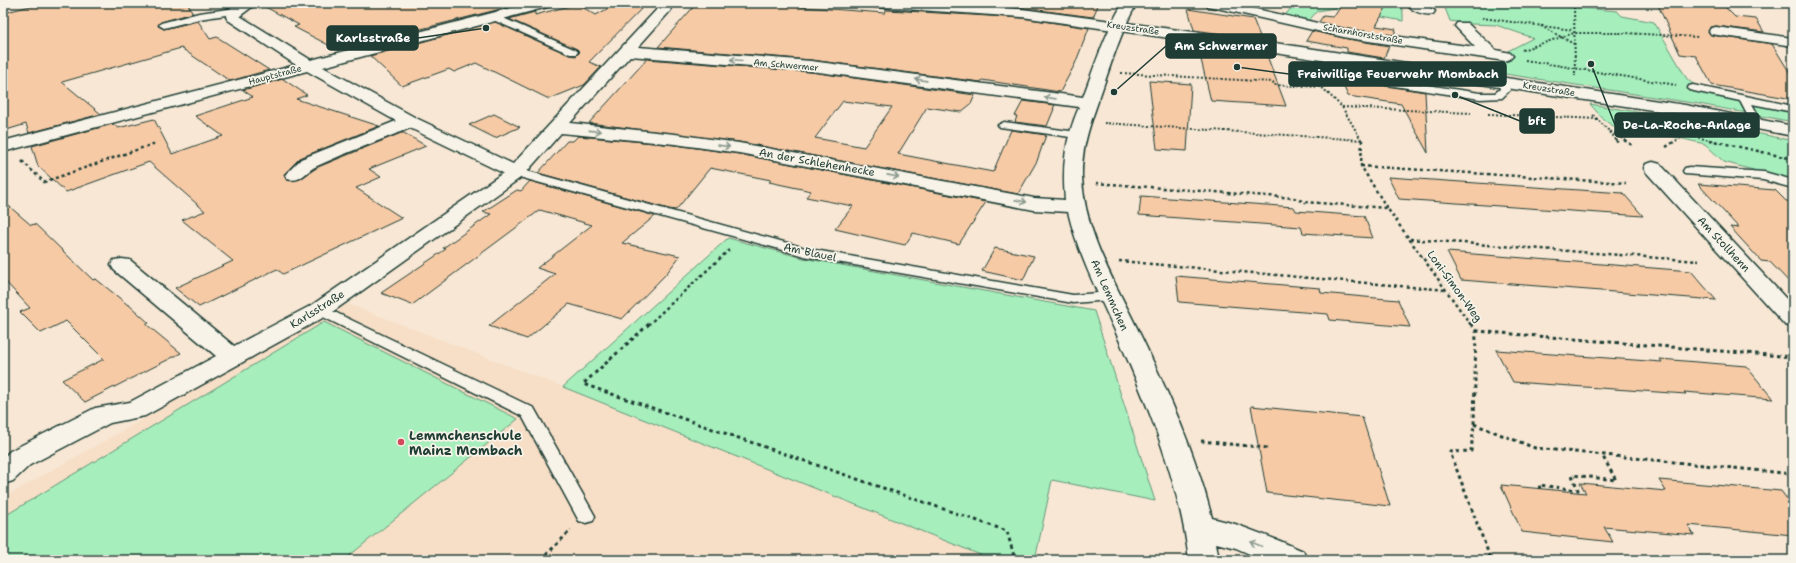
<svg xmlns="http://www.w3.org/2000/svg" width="1796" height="563" font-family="'Shantell Sans',sans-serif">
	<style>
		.built { fill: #f7dec6 }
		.green { fill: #a6eebc; stroke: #629678 }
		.building { fill: #f7caa6; stroke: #1f3d34; fill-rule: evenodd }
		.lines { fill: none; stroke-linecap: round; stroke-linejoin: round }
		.service-casing { stroke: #1f3d34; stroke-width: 3 }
		.minor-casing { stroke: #1f3d34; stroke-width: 3 }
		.tertiary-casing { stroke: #1f3d34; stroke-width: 3 }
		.path-far2 { stroke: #1f3d34; stroke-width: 2; stroke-dasharray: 2 2; stroke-linecap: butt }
		.path-far1 { stroke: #1f3d34; stroke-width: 2.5; stroke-dasharray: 3 3; stroke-linecap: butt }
		.path { stroke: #1f3d34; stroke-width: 3; stroke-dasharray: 3.5 3.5; stroke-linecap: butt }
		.service { fill: #f7f3e8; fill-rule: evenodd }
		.minor { fill: #f7f3e8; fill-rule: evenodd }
		.tertiary { fill: #f7f3e8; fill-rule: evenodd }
		.rail-casing { stroke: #1f3d34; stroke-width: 3 }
		.rail { stroke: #f7f3e8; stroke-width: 2; stroke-dasharray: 6; stroke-linecap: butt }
		.oneway { stroke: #8b988e }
		.poi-dot { fill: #d1495b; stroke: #f7f3e8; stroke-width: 1.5 }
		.labels { text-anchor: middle; stroke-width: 3.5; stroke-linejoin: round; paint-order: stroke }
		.far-street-label { font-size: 9px; fill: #1f3d34; stroke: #f7f3e8 }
		.street-label { font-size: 11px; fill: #1f3d34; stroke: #f7f3e8 }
		.near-poi-label { font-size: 13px; font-weight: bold; fill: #1f3d34; stroke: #f7f3e8; text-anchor: start }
		.leader { fill: none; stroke: #1f3d34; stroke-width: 1.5 }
		.callout-dot { fill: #1f3d34; stroke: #f7f3e8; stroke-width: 1.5 }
		.callout { fill: #1f3d34; stroke: #1f3d34; stroke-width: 1.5 }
		.callout-label { font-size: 12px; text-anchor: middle; font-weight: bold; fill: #fff }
	</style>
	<rect width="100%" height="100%" fill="#f7e7d4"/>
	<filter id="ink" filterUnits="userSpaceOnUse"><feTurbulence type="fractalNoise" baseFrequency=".025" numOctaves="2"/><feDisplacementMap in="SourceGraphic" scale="8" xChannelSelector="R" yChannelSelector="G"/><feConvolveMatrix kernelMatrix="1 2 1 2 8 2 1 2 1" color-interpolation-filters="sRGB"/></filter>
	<g filter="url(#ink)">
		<!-- built -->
		<path class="built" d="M348 304 563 387 993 560H3V498Z"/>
		<!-- green -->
		<g class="green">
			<path d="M1295 3H1400L1403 13V21L1335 8 1317 11 1307 23 1283 18Z"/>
			<path d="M1431 3C1493 3 1555 5 1617 11L1622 16 1654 22 1687 79 1703 92 1793 111V122L1699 104 1505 74 1502 54 1533 38 1496 25 1471 24 1450 21 1445 8Z"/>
			<path d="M1590 104 1742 130 1793 141V181L1724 162 1705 144 1666 135 1621 131 1604 120Z"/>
			<path d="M728 238 803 258 1094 311 1155 501 1052 480 1035 560H993L563 387Z"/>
			<path d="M324 322 518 419 344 560H3V517Z"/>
		</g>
		<!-- building -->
		<g class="building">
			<path d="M42 3H187L193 13 161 22 158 26 164 29 198 21 210 39 217 37 269 70 230 81 181 48 62 82 101 114 29 133 26 124 3 131V13Z"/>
			<path d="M258 3H524L338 50 294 27 299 25Z"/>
			<path d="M618 3H647L589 62 601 67 584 85 549 99 476 63 454 72 449 69 402 86 370 56 495 22 569 55 576 56 580 52 577 49 509 19 535 12V15L577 4 596 15Z"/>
			<path d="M697 3 756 6 775 5 885 13 886 10 905 11 1022 18 1089 28 1075 64 1060 92 982 80 981 82 811 60 658 47Z"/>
			<path d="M958 3H1099L1093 17 1022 8Z"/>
			<path d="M1343 3H1369L1387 6 1376 26 1396 29 1394 35 1348 29 1319 22 1323 16 1332 17 1335 15Z"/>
			<path d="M1657 3H1685L1725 7 1735 17 1756 19 1764 32 1716 26 1710 27 1708 32 1711 35 1772 44 1793 78V99L1712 85 1696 56 1680 54Z"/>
			<path d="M1188 9 1253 19 1261 39 1194 30Z"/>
			<path d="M1312 31 1348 39 1389 46 1384 58 1347 52V48L1306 41Z"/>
			<path d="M1197 43 1266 53 1286 106 1211 101Z"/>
			<path d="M647 59 811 72 975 95 971 104 961 112 927 107 898 154 940 162 993 172 1011 130 1046 135 1037 161 1018 194 739 142 589 123ZM843 101 892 107 864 147 815 138Z"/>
			<path d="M1345 65 1348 66 1349 78 1355 81 1425 92 1428 153 1401 104 1348 96 1343 85Z"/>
			<path d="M283 79 307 95 296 99 379 126 300 158 284 174 287 180 300 179 318 167 401 133H404L426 146 369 169 381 177 356 188 402 218 283 274 277 269 199 307 175 288 233 261 182 220 205 211 149 162 66 192 38 166 32 146 113 124 118 128 154 119 172 154 223 136 195 116 253 97 243 90Z"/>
			<path d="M1149 81 1191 84 1187 151 1157 149Z"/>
			<path d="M1023 101 1055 105 1053 109H1054L1047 126 1015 122 1017 116H1015Z"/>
			<path d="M494 114 520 127 495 138 469 125Z"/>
			<path d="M578 136 675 145 739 154 986 202 959 244 913 233 905 245 835 229 853 206 806 197 811 191 769 182 771 180 710 168 676 210 669 209 538 173 567 141H573Z"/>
			<path d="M1388 177 1623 193 1643 216 1399 199Z"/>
			<path d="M530 181 655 216 622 243 680 256 666 274 622 319 569 304 527 339 489 326 555 274 537 268 592 225 540 210 412 305 381 293 446 249 443 248 491 214 483 212 517 190 521 191Z"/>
			<path d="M1698 184 1775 190 1786 201H1793V286L1770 262 1761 261 1730 227 1739 228Z"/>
			<path d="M1141 196 1294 207 1296 211 1364 216 1373 238 1303 233 1301 227 1139 215Z"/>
			<path d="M3 201 31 225 35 224 93 280 96 279 128 305H129L149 323 146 324 181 353 85 402 62 380 104 359 66 321 41 333 20 312 30 308 3 279Z"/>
			<path d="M995 248 1034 256 1023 280 982 271Z"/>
			<path d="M1447 252 1691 271 1716 300 1461 280Z"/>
			<path d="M1176 276 1320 288 1321 293 1398 300 1410 327 1330 320 1328 314 1179 302Z"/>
			<path d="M1496 350 1662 362 1660 359 1746 366 1773 399 1684 392 1686 394 1513 382Z"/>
			<path d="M1251 406 1362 417 1390 506 1267 493Z"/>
			<path d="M1659 480 1781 491 1793 507V535L1688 525 1694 535 1604 527 1613 542 1522 532 1501 485 1586 493 1580 483 1666 491Z"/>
		</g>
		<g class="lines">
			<!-- service casing -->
			<g class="service-casing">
				<g id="service">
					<path d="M236 8 240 11 239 13 199 19 164 28 159 25 161 23 199 13Z"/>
					<path d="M494 14 576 50 578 52 576 54H570L491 19V15Z"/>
					<path d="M1355 56 1360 59V75L1480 93H1495L1500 89 1498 82 1503 79 1508 82 1510 90 1502 98 1480 99 1355 80 1350 77V59Z"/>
					<path d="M1693 85 1793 106V112L1752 104 1763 124 1757 127 1753 126 1740 101 1689 90 1688 88 1689 86Z"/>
					<path d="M1004 122 1077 132 1083 135 1077 138 1000 127 998 125Z"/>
					<path d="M1689 167 1764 172 1793 180V188L1763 180 1685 174 1683 171 1685 168Z"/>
					<path d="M516 168 809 249 1073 295 1110 292 1115 293 1117 296 1115 299 1110 300 1073 303 808 257 512 175 510 172 512 169Z"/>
					<path d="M320 305 534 408 595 516 593 521 586 523 579 521 522 416 315 313 313 310 315 307Z"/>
				</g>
			</g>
			<!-- minor casing -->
			<g class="minor-casing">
				<g id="minor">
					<path d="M240 3H257L240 16 311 60 530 3H553L551 6 323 67 416 118 513 164 659 7H669L671 10 638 47 811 61 1083 97C1095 65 1105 33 1123 3H1137C1122 29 1113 58 1103 87 1093 117 1081 144 1082 177 1084 233 1116 284 1139 332 1168 392 1196 453 1212 518L1235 524 1280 541 1303 551 1307 560H1263L1236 548 1216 543 1219 560H1189C1179 479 1148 406 1116 333 1098 293 1078 254 1068 212L1034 210 739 153 675 144 561 133 523 176 328 315 145 416 110 423 30 465 13 481 3 484V458L10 451 95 408 130 402 216 356 114 270 111 265 114 260 122 259 130 260 234 346 312 305 503 173 410 128C379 141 347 152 317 166 305 171 302 183 287 179L285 175 301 159 396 121 307 71 3 152V141L296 65 228 20 226 17 231 8ZM630 56 811 71 1079 107C1065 140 1062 164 1065 200L1034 198 739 143 675 134 570 123Z"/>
					<path d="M1205 3H1230L1348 30 1475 47 1455 26 1457 23H1467L1496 50 1510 53 1513 56 1510 59 1505 61 1348 38 1212 7 1207 6Z"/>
					<path d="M1405 3H1423L1435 11 1433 14C1424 16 1410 10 1405 3Z"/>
					<path d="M1716 27 1793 38V46L1711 34 1709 31 1711 28Z"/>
					<path d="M1653 162 1660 164 1793 306V327L1785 325 1646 172 1644 168 1646 164Z"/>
				</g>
			</g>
			<!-- tertiary casing -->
			<g class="tertiary-casing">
				<path id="tertiary" d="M868 3H936L1022 9 1268 42 1685 105 1793 126V136L1685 115 1268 52 1022 17 875 7 870 6Z"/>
			</g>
			<!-- path-far2 -->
			<g class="path-far2">
				<path d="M1574 3 1575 76"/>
				<path d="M1482 18 1573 30"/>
				<path d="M1541 26 1574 44"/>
				<path d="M1522 50 1574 33H1625L1698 37"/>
				<path d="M1525 60 1676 85"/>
				<path d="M1305 71 1342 107 1362 141"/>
				<path d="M1121 73 1273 82 1274 85 1320 87"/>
				<path d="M1342 107 1471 113"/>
				<path d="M1488 114 1598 119"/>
				<path d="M1593 115 1608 130 1626 141"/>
				<path d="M1104 123 1362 140"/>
				<path d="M1610 132 1617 141"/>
				<path d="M1676 141 1686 135 1714 141"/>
			</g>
			<!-- path-far1 -->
			<g class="path-far1">
				<path d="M1362 140 1361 166 1387 208 1471 325"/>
				<path d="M1616 140 1618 143"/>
				<path d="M1624 140 1632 145"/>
				<path d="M1709 140 1793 159"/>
				<path d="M1666 147 1677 140"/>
				<path d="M22 161 44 182 156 143"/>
				<path d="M1361 166 1626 183"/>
				<path d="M1096 183 1294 198 1305 202 1387 208"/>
				<path d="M1410 239 1699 261"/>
				<path d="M1119 261 1446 290"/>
				<path d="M648 325 729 250"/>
			</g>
			<!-- path -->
			<g class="path">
				<path d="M649 324 583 384 1007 531 1015 560"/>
				<path d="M1471 324 1476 331 1474 424 1471 451 1450 452 1491 560"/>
				<path d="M1476 331 1793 357"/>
				<path d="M1474 424 1535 448 1793 474"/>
				<path d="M1201 441 1268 448"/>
				<path d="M1540 489 1539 485 1578 490 1572 475 1616 480 1602 455"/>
				<path d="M541 560 571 530"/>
			</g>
			<!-- service -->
			<use href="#service" class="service"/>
			<!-- minor -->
			<use href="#minor" class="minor"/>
			<!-- tertiary -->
			<use href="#tertiary" class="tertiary"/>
			<!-- rail casing -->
			<g class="rail-casing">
				<path id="rail" d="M3 6 14 3"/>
			</g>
			<!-- rail -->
			<use href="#rail" class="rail"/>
		</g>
		<!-- one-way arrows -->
		<defs><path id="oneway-shaft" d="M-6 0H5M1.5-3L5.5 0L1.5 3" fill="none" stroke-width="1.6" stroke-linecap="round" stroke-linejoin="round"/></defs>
		<g class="oneway">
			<use href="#oneway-shaft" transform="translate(736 60) rotate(-175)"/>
			<use href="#oneway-shaft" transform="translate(921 80) rotate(-172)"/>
			<use href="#oneway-shaft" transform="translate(1050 98) rotate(-172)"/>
			<use href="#oneway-shaft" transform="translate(595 131) rotate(6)"/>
			<use href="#oneway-shaft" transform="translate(724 146) rotate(8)"/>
			<use href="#oneway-shaft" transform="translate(893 176) rotate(11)"/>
			<use href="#oneway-shaft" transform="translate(1021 201) rotate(11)"/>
			<use href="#oneway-shaft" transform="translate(1256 544) rotate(-158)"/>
		</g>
	</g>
	<!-- markers -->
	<circle class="poi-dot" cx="401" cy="442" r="4"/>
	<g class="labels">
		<!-- far-street labels -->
		<g class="far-street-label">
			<text transform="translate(1133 28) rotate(8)" y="3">Kreuzstraße</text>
			<text transform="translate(1363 34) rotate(10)" y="3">Scharnhorststraße</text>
			<text transform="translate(786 65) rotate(5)" y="3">Am Schwermer</text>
			<text transform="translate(275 75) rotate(-15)" y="3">Hauptstraße</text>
			<text transform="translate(1549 89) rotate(9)" y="3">Kreuzstraße</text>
		</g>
		<!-- street labels -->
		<g class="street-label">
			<text transform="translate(817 162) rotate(10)" y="4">An der Schlehenhecke</text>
			<text transform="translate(1724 244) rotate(47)" y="4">Am Stollhenn</text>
			<text transform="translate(810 252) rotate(12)" y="4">Am Blauel</text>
			<text transform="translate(1455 286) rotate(54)" y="4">Loni-Simon-Weg</text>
			<text transform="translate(1110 295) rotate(66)" y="4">Am Lemmchen</text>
			<text transform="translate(317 309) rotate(-32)" y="4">Karlsstraße</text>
		</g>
		<!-- near-poi labels -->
		<g class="near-poi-label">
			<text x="409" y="440">Lemmchenschule<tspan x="409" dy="15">Mainz Mombach</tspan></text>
		</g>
	</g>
	<!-- callouts -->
	<path class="leader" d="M486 28L418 38M1114 92L1166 46M1237 67L1289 74M1455 95L1520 121M1591 64L1615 125"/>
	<g class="callout-dot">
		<circle cx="486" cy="28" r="4"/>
		<circle cx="1114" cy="92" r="4"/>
		<circle cx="1237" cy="67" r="4"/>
		<circle cx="1455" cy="95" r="4"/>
		<circle cx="1591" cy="64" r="4"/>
	</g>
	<g class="callout">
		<rect x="327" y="26" width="91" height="24" rx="4"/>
		<rect x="1166" y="34" width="110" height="24" rx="4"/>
		<rect x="1289" y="62" width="217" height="24" rx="4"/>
		<rect x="1520" y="109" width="34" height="24" rx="4"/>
		<rect x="1615" y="113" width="144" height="24" rx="4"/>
	</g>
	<g class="callout-label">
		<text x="373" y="42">Karlsstraße</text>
		<text x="1221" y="50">Am Schwermer</text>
		<text x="1398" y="78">Freiwillige Feuerwehr Mombach</text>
		<text x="1537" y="125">bft</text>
		<text x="1687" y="129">De-La-Roche-Anlage</text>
	</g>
	<!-- margin -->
	<rect width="1796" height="563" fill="none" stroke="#f7f3e8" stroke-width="16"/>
	<rect x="8" y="8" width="1780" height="547" fill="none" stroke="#1f3d34" stroke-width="1.5" filter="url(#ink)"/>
</svg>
